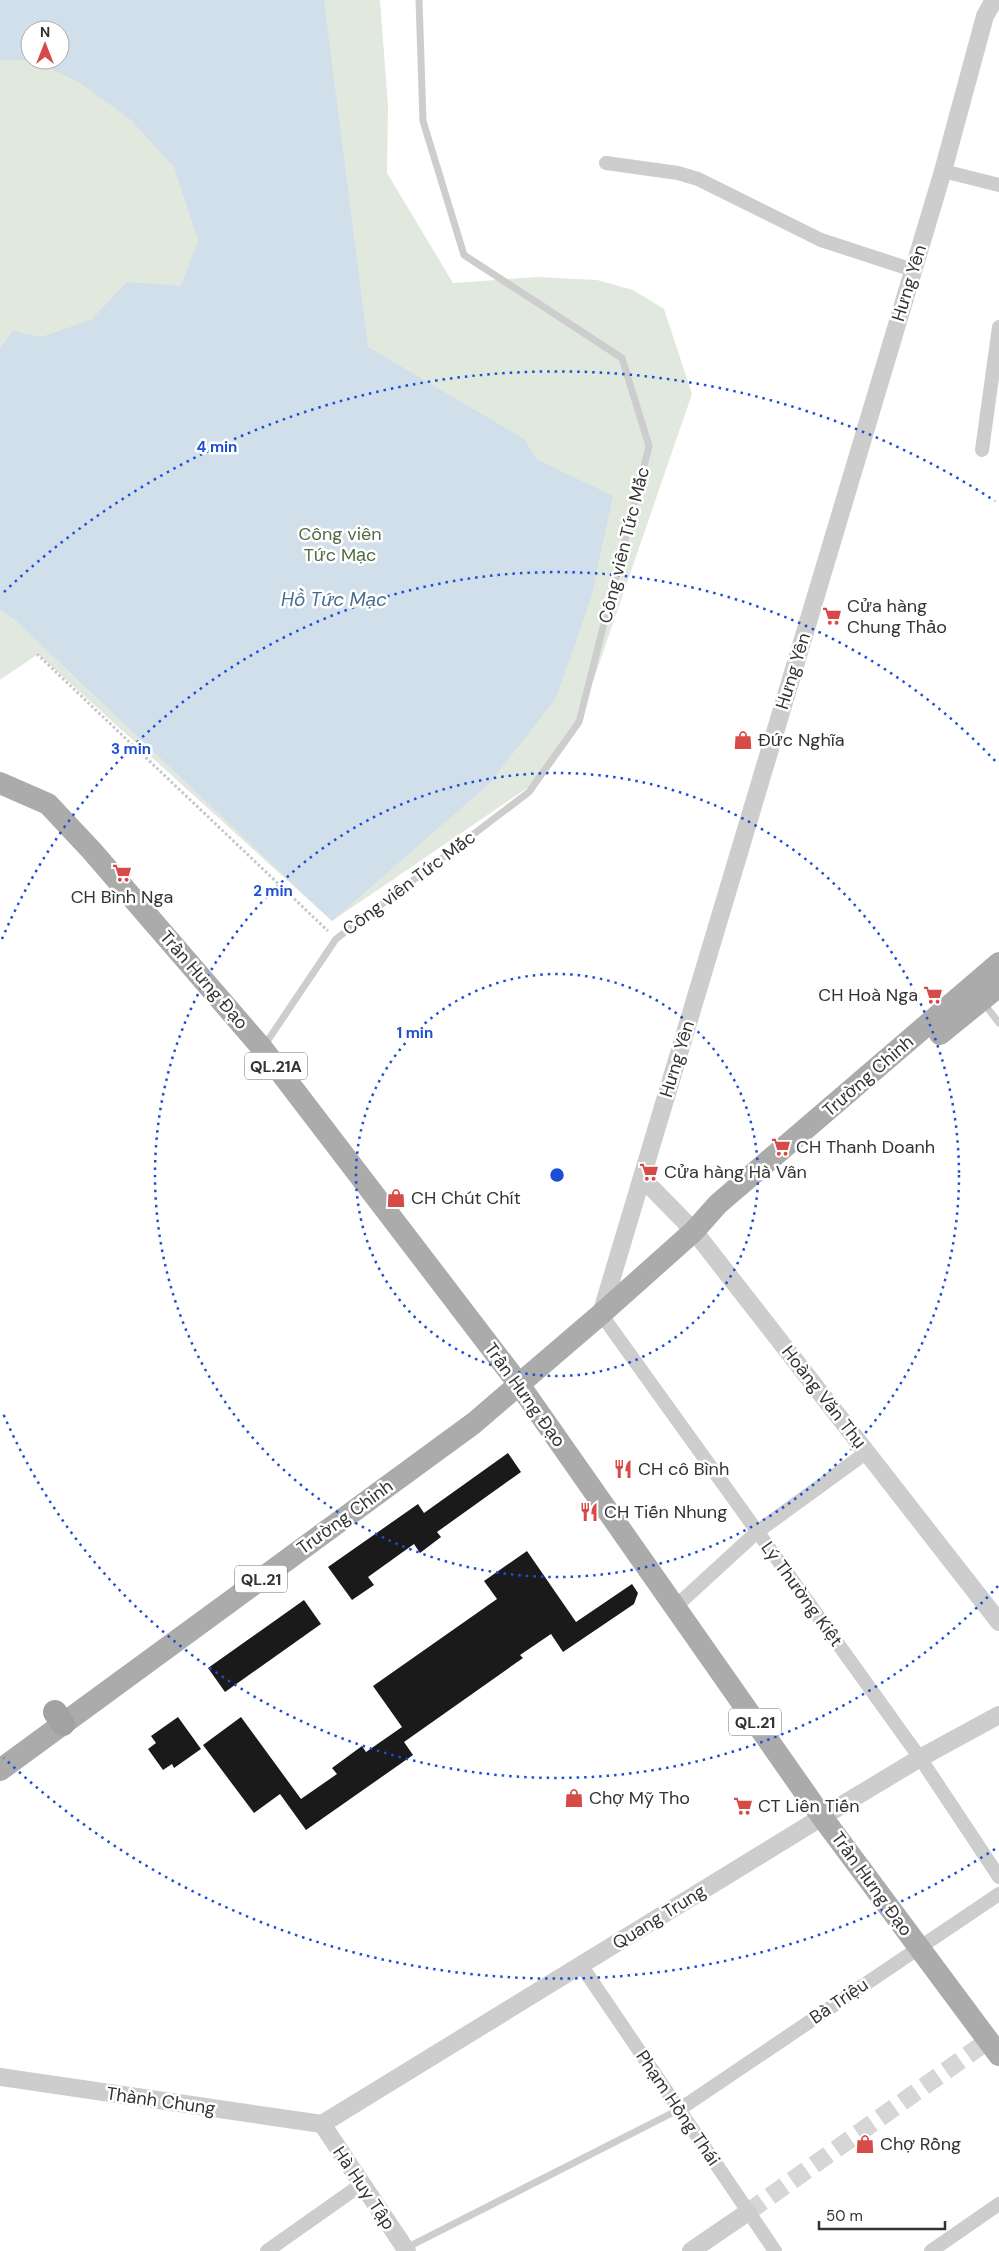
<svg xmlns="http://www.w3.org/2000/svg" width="999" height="2251" font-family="'DM Sans',sans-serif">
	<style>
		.green { fill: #e1e8dd; fill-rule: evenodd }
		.water { fill: #d1dfeb }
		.building { fill: #1a1a1a }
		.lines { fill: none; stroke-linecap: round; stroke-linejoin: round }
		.tertiary-tunnel { stroke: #d6d6d6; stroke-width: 18; stroke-dasharray: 18 9; stroke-linecap: butt }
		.path { stroke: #c7c7c7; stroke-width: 3; stroke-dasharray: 2.5 2.5; stroke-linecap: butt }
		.service { stroke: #cdcdcd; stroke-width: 7 }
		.minor { stroke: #cdcdcd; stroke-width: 14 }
		.tertiary { stroke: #cdcdcd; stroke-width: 18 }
		.primary { stroke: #ababab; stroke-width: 22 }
		.trunk { stroke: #a2a2a2; stroke-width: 24 }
		.ring { fill: none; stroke: #1d4ed8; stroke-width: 2.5; stroke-dasharray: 2.5 5 }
		.labels { text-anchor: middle; stroke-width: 5; stroke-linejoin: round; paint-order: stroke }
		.shield { fill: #fff; stroke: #707070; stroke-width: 1 }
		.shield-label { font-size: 16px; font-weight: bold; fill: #333 }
		.street-label { font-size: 18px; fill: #333; stroke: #fff }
		.park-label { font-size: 18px; fill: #526b43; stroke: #fff }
		.poi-label { font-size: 18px; fill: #333; stroke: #fff; text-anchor: start }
		.water-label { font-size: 19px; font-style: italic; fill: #476c8e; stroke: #fff }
		.centre { fill: #1d4ed8; stroke: #fff; stroke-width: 2.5 }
		.ring-label { font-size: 15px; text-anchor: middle; font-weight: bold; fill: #1d4ed8; stroke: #fff; stroke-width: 5; stroke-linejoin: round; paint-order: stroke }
	</style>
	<rect width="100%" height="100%" fill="#fff"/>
	<!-- green -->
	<path class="green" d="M0 0H380L388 106 387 173 453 283 536 277 597 280 633 290 664 309 692 394 579 722 536 782 332 921 38 654 0 680ZM30 30H60V60H30Z"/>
	<!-- water -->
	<path class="water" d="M0 0H324L368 347 524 439 536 459 613 496 591 598 556 698 490 783 332 921 15 620 0 610V348L13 331 41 337 91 320 127 282 181 286 198 240 174 167 131 120 82 84 33 60H60V30H30V60H0Z"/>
	<!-- building -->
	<g class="building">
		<path d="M508 1453 521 1472 437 1532 441 1537 420 1553 414 1544 368 1577 374 1585 352 1600 328 1567 418 1504 424 1513Z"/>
		<path d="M527 1551 576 1622 632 1584 638 1593 634 1604 563 1652 551 1634 520 1655 523 1658 404 1742 413 1755 306 1830 280 1794 254 1813 203 1745 241 1717 301 1799 337 1774 332 1768 362 1746 366 1752 402 1727 373 1686 497 1599 484 1581Z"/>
		<path d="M304 1600 321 1624 225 1692 208 1668Z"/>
		<path d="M178 1717 201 1749 174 1768 172 1764 163 1770 148 1749 156 1743 151 1736Z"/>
	</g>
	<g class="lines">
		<!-- tertiary-tunnel -->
		<path class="tertiary-tunnel" d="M748 2212 989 2040"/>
		<!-- path -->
		<path class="path" d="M37 654 328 931"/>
		<!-- service -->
		<g class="service">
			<path d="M983 1002 999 1023"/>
			<path d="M264 1046 336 939 529 792 579 722 649 446 622 358 464 255 423 121 419 0"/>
			<path d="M406 2248 680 2109"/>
		</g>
		<!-- minor -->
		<g class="minor">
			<path d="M606 163 678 173 698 179 821 240 913 270"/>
			<path d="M943 171 999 185"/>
			<path d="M982 450 999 327"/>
			<path d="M601 1314 920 1758 999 1877"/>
			<path d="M674 1608 757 1532 867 1452"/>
			<path d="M581 1965 775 2251"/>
			<path d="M680 2109 999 1894"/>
			<path d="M267 2251 362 2184"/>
			<path d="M931 2251 999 2204"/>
		</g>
		<!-- tertiary -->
		<g class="tertiary">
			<path d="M642 1178 694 1231 999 1622"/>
			<path d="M601 1314 943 171 985 16 994 0"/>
			<path d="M0 2077 322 2124"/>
			<path d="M322 2124 822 1817 920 1758 999 1715"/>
			<path d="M322 2124 407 2251"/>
			<path d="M691 2251 748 2212"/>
		</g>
		<!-- primary -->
		<g class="primary">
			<path d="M0 783 48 804 92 851 262 1048 518 1383 822 1817 999 2055"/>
			<path d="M940 1034 999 986"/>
			<path d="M0 1770 474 1423 601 1314 694 1231 718 1204 999 963"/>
		</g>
		<!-- trunk -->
		<path class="trunk" d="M55 1712 63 1724"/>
	</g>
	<!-- distance rings -->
	<g class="ring">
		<circle cx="557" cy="1175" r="201"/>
		<circle cx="557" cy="1175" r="402"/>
		<path d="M998 1586A603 603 0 0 1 2 1411M2 939A603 603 0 0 1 998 764"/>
		<path d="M995 1849A804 804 0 0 1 4 1758M4 592A804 804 0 0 1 995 501"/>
	</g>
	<!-- icons -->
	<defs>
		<g id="supermarket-bare" transform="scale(1.5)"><path d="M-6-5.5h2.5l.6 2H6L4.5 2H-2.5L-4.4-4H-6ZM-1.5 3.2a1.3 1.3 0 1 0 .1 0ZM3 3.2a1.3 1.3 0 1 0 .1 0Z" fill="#d64b48" stroke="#fff" stroke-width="2.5" paint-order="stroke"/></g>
		<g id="shop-bare" transform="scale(1.5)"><path d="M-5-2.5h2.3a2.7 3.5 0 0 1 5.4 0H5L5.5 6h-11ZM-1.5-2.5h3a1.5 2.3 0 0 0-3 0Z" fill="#d64b48" stroke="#fff" stroke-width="2.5" paint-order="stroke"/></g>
		<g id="restaurant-bare" transform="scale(1.5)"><path d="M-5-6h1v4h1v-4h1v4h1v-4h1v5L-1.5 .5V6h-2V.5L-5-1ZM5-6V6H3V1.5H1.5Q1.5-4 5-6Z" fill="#d64b48" stroke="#fff" stroke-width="2.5" paint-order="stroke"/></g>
	</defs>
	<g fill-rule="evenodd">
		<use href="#supermarket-bare" x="832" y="616"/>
		<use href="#shop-bare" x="743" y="740"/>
		<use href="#supermarket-bare" x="122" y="873"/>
		<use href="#supermarket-bare" x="933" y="995"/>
		<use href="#supermarket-bare" x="781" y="1147"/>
		<use href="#supermarket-bare" x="649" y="1172"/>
		<use href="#shop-bare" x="396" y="1198"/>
		<use href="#restaurant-bare" x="623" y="1469"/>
		<use href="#restaurant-bare" x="589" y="1512"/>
		<use href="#shop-bare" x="574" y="1798"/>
		<use href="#supermarket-bare" x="743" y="1806"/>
		<use href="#shop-bare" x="865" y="2144"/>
	</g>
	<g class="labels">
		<!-- shield labels -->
		<g class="shield">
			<rect x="245" y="1052.5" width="62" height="27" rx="4"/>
			<rect x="235" y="1565.5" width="52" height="27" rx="4"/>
			<rect x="729" y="1708.5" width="52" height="27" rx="4"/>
		</g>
		<g class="shield-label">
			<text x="276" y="1072">QL.21A</text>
			<text x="261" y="1585">QL.21</text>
			<text x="755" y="1728">QL.21</text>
		</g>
		<!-- street labels -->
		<g class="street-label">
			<text transform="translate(909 283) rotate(-73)" y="6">Hưng Yên</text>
			<text transform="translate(624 545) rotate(-76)" y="6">Công viên Tức Mắc</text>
			<text transform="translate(793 671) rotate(-73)" y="6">Hưng Yên</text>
			<text transform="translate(409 883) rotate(-37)" y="6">Công viên Tức Mắc</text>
			<text transform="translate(204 980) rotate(49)" y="6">Trần Hưng Đạo</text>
			<text transform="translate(677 1059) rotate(-73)" y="6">Hưng Yên</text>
			<text transform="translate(868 1076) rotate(-41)" y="6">Trường Chinh</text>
			<text transform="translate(525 1395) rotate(54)" y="6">Trần Hưng Đạo</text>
			<text transform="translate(824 1397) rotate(52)" y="6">Hoàng Văn Thụ</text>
			<text transform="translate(345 1517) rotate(-36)" y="6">Trường Chinh</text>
			<text transform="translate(802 1594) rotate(54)" y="6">Lý Thường Kiệt</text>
			<text transform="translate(872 1884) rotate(54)" y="6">Trần Hưng Đạo</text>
			<text transform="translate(659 1917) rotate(-32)" y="6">Quang Trung</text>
			<text transform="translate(839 2001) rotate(-34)" y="6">Bà Triệu</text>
			<text transform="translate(161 2101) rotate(8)" y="6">Thành Chung</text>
			<text transform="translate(678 2108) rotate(56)" y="6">Phạm Hồng Thái</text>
			<text transform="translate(364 2188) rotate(56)" y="6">Hà Huy Tập</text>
		</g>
		<!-- park labels -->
		<g class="park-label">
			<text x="340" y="540">Công viên<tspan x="340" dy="21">Tức Mạc</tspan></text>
		</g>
		<!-- poi labels -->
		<g class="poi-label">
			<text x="847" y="612">Cửa hàng<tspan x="847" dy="21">Chung Thảo</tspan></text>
			<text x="758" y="746">Đức Nghĩa</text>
			<text x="122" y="903" text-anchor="middle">CH Bình Nga</text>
			<text x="918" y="1001" text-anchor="end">CH Hoà Nga</text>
			<text x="796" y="1153">CH Thanh Doanh</text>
			<text x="664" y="1178">Cửa hàng Hà Vân</text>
			<text x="411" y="1204">CH Chút Chít</text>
			<text x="638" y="1475">CH cô Bình</text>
			<text x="604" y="1518">CH Tiến Nhung</text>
			<text x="589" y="1804">Chợ Mỹ Tho</text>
			<text x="758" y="1812">CT Liên Tiến</text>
			<text x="880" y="2150">Chợ Rồng</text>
		</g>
		<!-- water labels -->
		<g class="water-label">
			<text x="334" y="606">Hồ Tức Mạc</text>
		</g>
	</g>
	<circle cx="557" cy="1175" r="8" class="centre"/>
	<g class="ring-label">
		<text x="217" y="452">4 min</text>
		<text x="131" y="754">3 min</text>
		<text x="273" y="896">2 min</text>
		<text x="415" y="1038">1 min</text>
	</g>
	<!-- north arrow -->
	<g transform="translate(45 45)"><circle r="24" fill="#ffffff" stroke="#adadad"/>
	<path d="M0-4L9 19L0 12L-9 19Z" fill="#d64b48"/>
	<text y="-8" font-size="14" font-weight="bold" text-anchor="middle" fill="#333333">N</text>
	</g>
	<!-- scale -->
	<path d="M819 2221v8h126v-8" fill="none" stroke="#333333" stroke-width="2.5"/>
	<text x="826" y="2221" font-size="15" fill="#333333" stroke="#ffffff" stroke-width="4" paint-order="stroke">50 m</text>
</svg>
